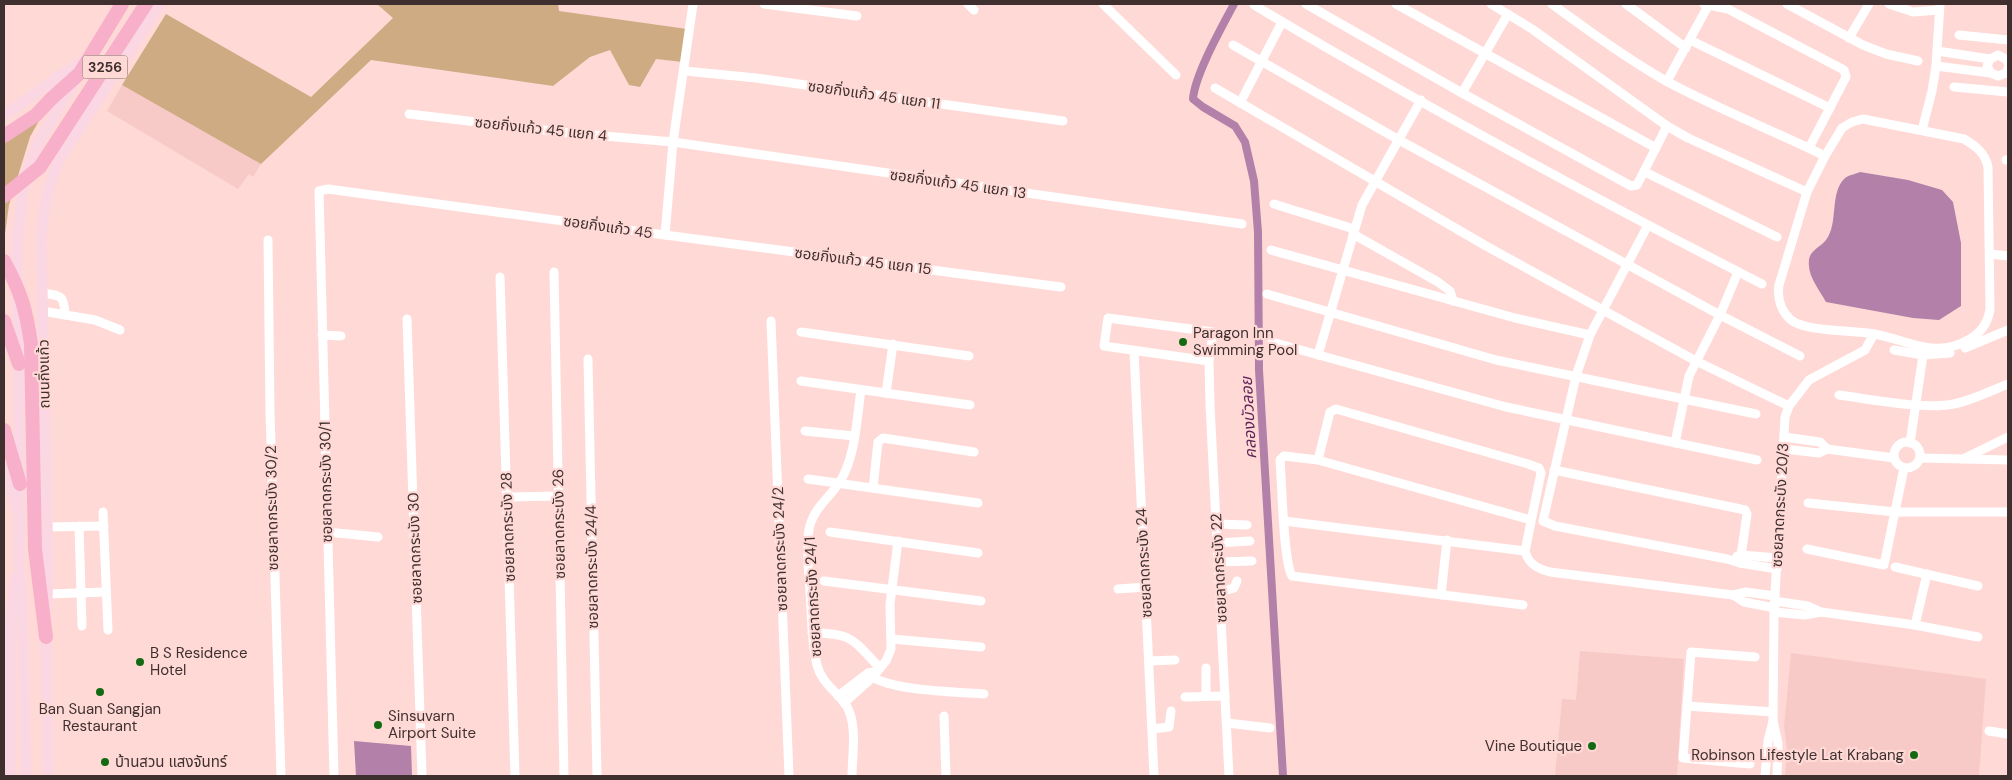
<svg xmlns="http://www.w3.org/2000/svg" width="2012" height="780" font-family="'DM Sans','Noto Sans Thai',sans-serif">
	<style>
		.built { fill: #f8cac7 }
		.green { fill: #ceab83 }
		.water { fill: #b280a8 }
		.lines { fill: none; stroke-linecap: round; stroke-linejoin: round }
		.canal { stroke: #b280a8; stroke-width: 8 }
		.street { stroke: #fff; stroke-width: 9 }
		.secondary { stroke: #fbd7e4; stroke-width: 11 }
		.primary { stroke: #f8afca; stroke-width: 14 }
		.poi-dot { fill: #146a12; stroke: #ffd9d6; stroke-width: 2 }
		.labels { text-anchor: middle; stroke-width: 4.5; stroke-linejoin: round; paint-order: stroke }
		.shield { fill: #ffd9d6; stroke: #796361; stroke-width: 1 }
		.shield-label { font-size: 14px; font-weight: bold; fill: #3f302f }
		.street-label { font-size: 15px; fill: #3f302f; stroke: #ffd9d6 }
		.poi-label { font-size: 15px; fill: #3f302f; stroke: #ffd9d6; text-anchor: start }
		.water-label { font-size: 16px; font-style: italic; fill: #612458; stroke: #ffd9d6 }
	</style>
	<rect width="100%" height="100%" fill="#ffd9d6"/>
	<!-- built -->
	<g class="built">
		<path d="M122 85 261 164 253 177 249 174 238 189 107 111Z"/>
		<path d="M1580 651 1684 659 1677 776H1555L1562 699 1576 700Z"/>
		<path d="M1791 653 1986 679 1979 776H1785L1787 750 1784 726Z"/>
	</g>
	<!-- green -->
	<g class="green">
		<path d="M377 4H558L559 11 687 29 683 62 656 59 640 87 629 85 610 50 590 57 553 86 371 60 261 164 122 85 166 14 311 97 393 18Z"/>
		<path d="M47 106 30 137 9 205 5 234 4 311V131Z"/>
	</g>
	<!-- water -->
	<g class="water">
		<path d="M1860 172 1908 180 1942 190 1953 202 1961 243V306L1939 320 1913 318 1826 302C1819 289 1807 276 1809 260 1810 250 1821 247 1826 240 1839 223 1829 193 1845 178 1849 175 1856 174 1860 172Z"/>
		<path d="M354 741 411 746 412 776H356Z"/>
	</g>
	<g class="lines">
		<!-- canal -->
		<path class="canal" d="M1234 4C1222 27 1195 74 1193 99L1203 107 1235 126 1245 142 1254 181 1258 232 1259 370 1283 776"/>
		<!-- street -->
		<g class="street">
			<path d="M764 4 857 16"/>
			<path d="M968 4 974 10"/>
			<path d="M1103 4 1176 75"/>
			<path d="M1306 4 1462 93 1631 186 1637 185 1667 126"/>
			<path d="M1396 4 1656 148"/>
			<path d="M1491 4 1532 29 1667 126 1688 138 1807 192"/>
			<path d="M1552 4C1589 31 1626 58 1666 81 1718 109 1772 130 1825 156"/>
			<path d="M1626 4 1686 48"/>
			<path d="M1704 4 1728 9 1844 70 1846 77 1809 148"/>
			<path d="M1787 4 1863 45 1886 54 1918 61"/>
			<path d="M1889 4 1913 12 1939 10"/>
			<path d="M1254 5C1420 104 1590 196 1762 284"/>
			<path d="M1959 35 2008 40"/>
			<path d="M1849 38 1869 4"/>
			<path d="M1690 40 1830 108"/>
			<path d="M1233 45 1399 140 1720 315 1800 356"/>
			<path d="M1937 51 1990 59"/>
			<path d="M2008 63 2006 59 1998 55 1990 59 1987 66 1991 73 1998 76 2006 73 2008 68"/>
			<path d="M1936 66 1991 73"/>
			<path d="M685 71 756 78 1063 121"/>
			<path d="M1667 81 1708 6"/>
			<path d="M1954 87 2008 92"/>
			<path d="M1215 88 1486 246 1696 361 1789 406"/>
			<path d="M1462 93 1508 14"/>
			<path d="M1240 103 1282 22"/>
			<path d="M409 114 570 133 673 142 1242 224"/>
			<path d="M1863 119 1964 139C1976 146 1985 153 1988 167L1990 309C1988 323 1982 332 1970 339 1935 360 1909 340 1874 334 1853 330 1806 332 1791 320 1781 311 1777 298 1779 285L1807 192 1825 156 1842 128 1852 122Z"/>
			<path d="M1922 130 1932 91 1936 66 1940 4"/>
			<path d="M2006 160H2008"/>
			<path d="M1645 172 1777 237"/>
			<path d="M1274 204 1354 229"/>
			<path d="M1648 225 1590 335 1576 376 1543 521 1555 526 1727 559 1740 563 1777 569"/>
			<path d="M1353 234 1438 282 1450 291 1453 301"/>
			<path d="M665 235 1061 287"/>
			<path d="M268 240 270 412 281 776"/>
			<path d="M1271 250 1515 318 1590 335"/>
			<path d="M1990 254 2008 256"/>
			<path d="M554 272 564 776"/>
			<path d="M500 277 515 776"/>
			<path d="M42 293C61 296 64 294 65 315"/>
			<path d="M1267 294 1496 360 1756 414"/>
			<path d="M42 311 95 320 120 330"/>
			<path d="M407 319 422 776"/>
			<path d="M771 321 789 776"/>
			<path d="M801 332 969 356"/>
			<path d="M322 335 341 336"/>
			<path d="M1272 342 1506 407 1757 460"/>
			<path d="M1965 348 2008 330"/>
			<path d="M1894 350 1923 355 1950 353"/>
			<path d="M1134 351 1154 776"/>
			<path d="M1318 355 1362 205 1421 100"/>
			<path d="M588 359 597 776"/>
			<path d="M1209 361 1104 346 1108 318 1213 332 1209 361 1210 405 1229 776"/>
			<path d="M801 381 970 405"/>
			<path d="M886 393 893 344"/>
			<path d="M1839 395C1870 399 1924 410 1954 404 1973 400 1990 391 2008 384"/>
			<path d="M805 431 854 436"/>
			<path d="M1784 437 1820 442 1827 449"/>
			<circle cx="1907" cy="455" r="13"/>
			<path d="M1675 443 1689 376 1720 315 1738 272"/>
			<path d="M1910 443 1923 355"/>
			<path d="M1784 449 1819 453 1827 449 1894 458"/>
			<path d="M1920 458 2008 460"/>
			<path d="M1963 459 2008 437"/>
			<path d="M1318 460 1330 412 1336 409 1528 464 1539 468 1541 473 1525 551C1528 564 1538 569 1550 572L1733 595 1746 592 1775 596"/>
			<path d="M1554 470 1745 510 1747 514 1740 563"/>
			<path d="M808 479 978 503"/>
			<path d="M873 488 878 442 883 438 974 452"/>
			<path d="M507 497 559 496"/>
			<path d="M1808 503 1895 512H2008"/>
			<path d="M103 512 108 630"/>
			<path d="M1284 521 1525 551"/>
			<path d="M1216 524 1247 525"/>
			<path d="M79 526 82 626"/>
			<path d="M47 527 104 526"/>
			<path d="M327 532 378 537"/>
			<path d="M830 532 978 553"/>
			<path d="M1217 543 1250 541"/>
			<path d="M1807 549 1884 565 1904 468"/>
			<path d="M1737 556 1741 555 1777 558"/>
			<path d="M1218 562 1252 561"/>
			<path d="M1895 567 1978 586"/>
			<path d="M824 581 981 601"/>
			<path d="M1118 589 1145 587"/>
			<path d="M1220 592 1234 588 1237 581"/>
			<path d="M47 594 106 592"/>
			<path d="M1441 595 1447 540"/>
			<path d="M1733 595 1744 602 1775 608"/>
			<path d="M1775 601 1808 606 1821 612 1915 625 1978 637"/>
			<path d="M1523 605 1292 576C1283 561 1282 482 1280 460L1284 456 1318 460 1531 520"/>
			<path d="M1774 612 1805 615 1821 612"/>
			<path d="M1915 625 1927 574"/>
			<path d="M812 633C853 633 853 640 880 668"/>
			<path d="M892 639 981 647"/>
			<path d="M1149 661 1175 660"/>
			<path d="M1206 668V696"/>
			<path d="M868 673C883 691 959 692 984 694"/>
			<path d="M838 696 868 673 872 672"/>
			<path d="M1185 697 1225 696"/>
			<path d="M844 703 872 678 886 661 891 649 890 604 898 541"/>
			<path d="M1687 706 1773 712"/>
			<path d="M944 716 946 776"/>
			<path d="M1227 723 1270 728"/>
			<path d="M1152 729 1169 727 1171 711"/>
			<path d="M1989 731 2008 734"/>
			<path d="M1750 764 1683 758 1691 652 1755 657"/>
			<path d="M334 776 319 191 328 189 665 235 673 142 693 4"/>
			<path d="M852 776C852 755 858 724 846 705 837 692 821 682 817 665 811 642 812 617 810 593 809 576 807 558 808 540 808 506 834 499 845 472 856 447 857 417 861 390"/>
			<path d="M1765 776 1768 741 1773 721"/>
			<path d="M1777 776 1778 743 1773 721 1774 612 1785 417 1789 406 1809 380 1865 350 1874 334"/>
		</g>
		<!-- secondary -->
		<g class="secondary">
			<path d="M4 116 58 77 89 58"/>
			<path d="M4 469 17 509"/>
			<path d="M47 607 48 564 41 240C44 207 47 181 64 152L160 4"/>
			<path d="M46 630 48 776"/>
			<path d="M10 776V626L16 577"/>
			<path d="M26 776 22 601 19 566 20 484 17 244 23 190 32 158 38 143 75 81"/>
		</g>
		<!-- primary -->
		<g class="primary">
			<path d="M4 136 36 115 51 99 80 73 122 4"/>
			<path d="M4 196 40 167 146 4"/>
			<path d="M4 261C21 292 26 309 31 344L35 549 46 637"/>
			<path d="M4 321 19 364"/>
			<path d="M4 430 20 484"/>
		</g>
	</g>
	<!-- markers -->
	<g class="poi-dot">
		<circle cx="1183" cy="342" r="5"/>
		<circle cx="140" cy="662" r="5"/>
		<circle cx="100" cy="692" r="5"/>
		<circle cx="378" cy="725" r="5"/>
		<circle cx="1592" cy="746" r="5"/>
		<circle cx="1914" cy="755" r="5"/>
		<circle cx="105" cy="762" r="5"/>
	</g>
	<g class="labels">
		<!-- shield labels -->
		<rect class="shield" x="82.5" y="55.5" width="45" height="23" rx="4"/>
		<g class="shield-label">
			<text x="105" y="72">3256</text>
		</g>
		<!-- street labels -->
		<g class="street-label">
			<text transform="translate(874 95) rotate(8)" y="5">ซอยกิ่งแก้ว 45 แยก 11</text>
			<text transform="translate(541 129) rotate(6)" y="5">ซอยกิ่งแก้ว 45 แยก 4</text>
			<text transform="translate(958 184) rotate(8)" y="5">ซอยกิ่งแก้ว 45 แยก 13</text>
			<text transform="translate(608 227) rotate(8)" y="5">ซอยกิ่งแก้ว 45</text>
			<text transform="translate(863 261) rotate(7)" y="5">ซอยกิ่งแก้ว 45 แยก 15</text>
			<text transform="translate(44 374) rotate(-91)" y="5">ถนนกิ่งแก้ว</text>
			<text transform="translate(326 482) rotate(-91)" y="5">ซอยลาดกระบัง 30/1</text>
			<text transform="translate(1780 505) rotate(-87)" y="5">ซอยลาดกระบัง 20/3</text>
			<text transform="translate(272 508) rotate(-91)" y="5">ซอยลาดกระบัง 30/2</text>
			<text transform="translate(559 524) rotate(-91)" y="5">ซอยลาดกระบัง 26</text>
			<text transform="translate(508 527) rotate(-92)" y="5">ซอยลาดกระบัง 28</text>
			<text transform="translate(415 548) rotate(-92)" y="5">ซอยลาดกระบัง 30</text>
			<text transform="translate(780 549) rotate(-92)" y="5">ซอยลาดกระบัง 24/2</text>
			<text transform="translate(1144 563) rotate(-93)" y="5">ซอยลาดกระบัง 24</text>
			<text transform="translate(592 567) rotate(-91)" y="5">ซอยลาดกระบัง 24/4</text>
			<text transform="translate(1219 568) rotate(-93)" y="5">ซอยลาดกระบัง 22</text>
			<text transform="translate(813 597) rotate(-93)" y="5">ซอยลาดกระบัง 24/1</text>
		</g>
		<!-- poi labels -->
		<g class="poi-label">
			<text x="1193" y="338">Paragon Inn<tspan x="1193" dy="17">Swimming Pool</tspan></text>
			<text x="150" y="658">B S Residence<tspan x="150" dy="17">Hotel</tspan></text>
			<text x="100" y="714" text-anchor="middle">Ban Suan Sangjan<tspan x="100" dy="17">Restaurant</tspan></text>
			<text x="388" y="721">Sinsuvarn<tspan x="388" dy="17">Airport Suite</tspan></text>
			<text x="1582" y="751" text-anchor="end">Vine Boutique</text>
			<text x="1904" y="760" text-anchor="end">Robinson Lifestyle Lat Krabang</text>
			<text x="115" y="767">บ้านสวน แสงจันทร์</text>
		</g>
		<!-- water labels -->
		<g class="water-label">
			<text transform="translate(1248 418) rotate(-93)" y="6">คลองบัวลอย</text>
		</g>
	</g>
	<!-- border -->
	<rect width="2012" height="780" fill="none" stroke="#3f302f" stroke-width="10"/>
</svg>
